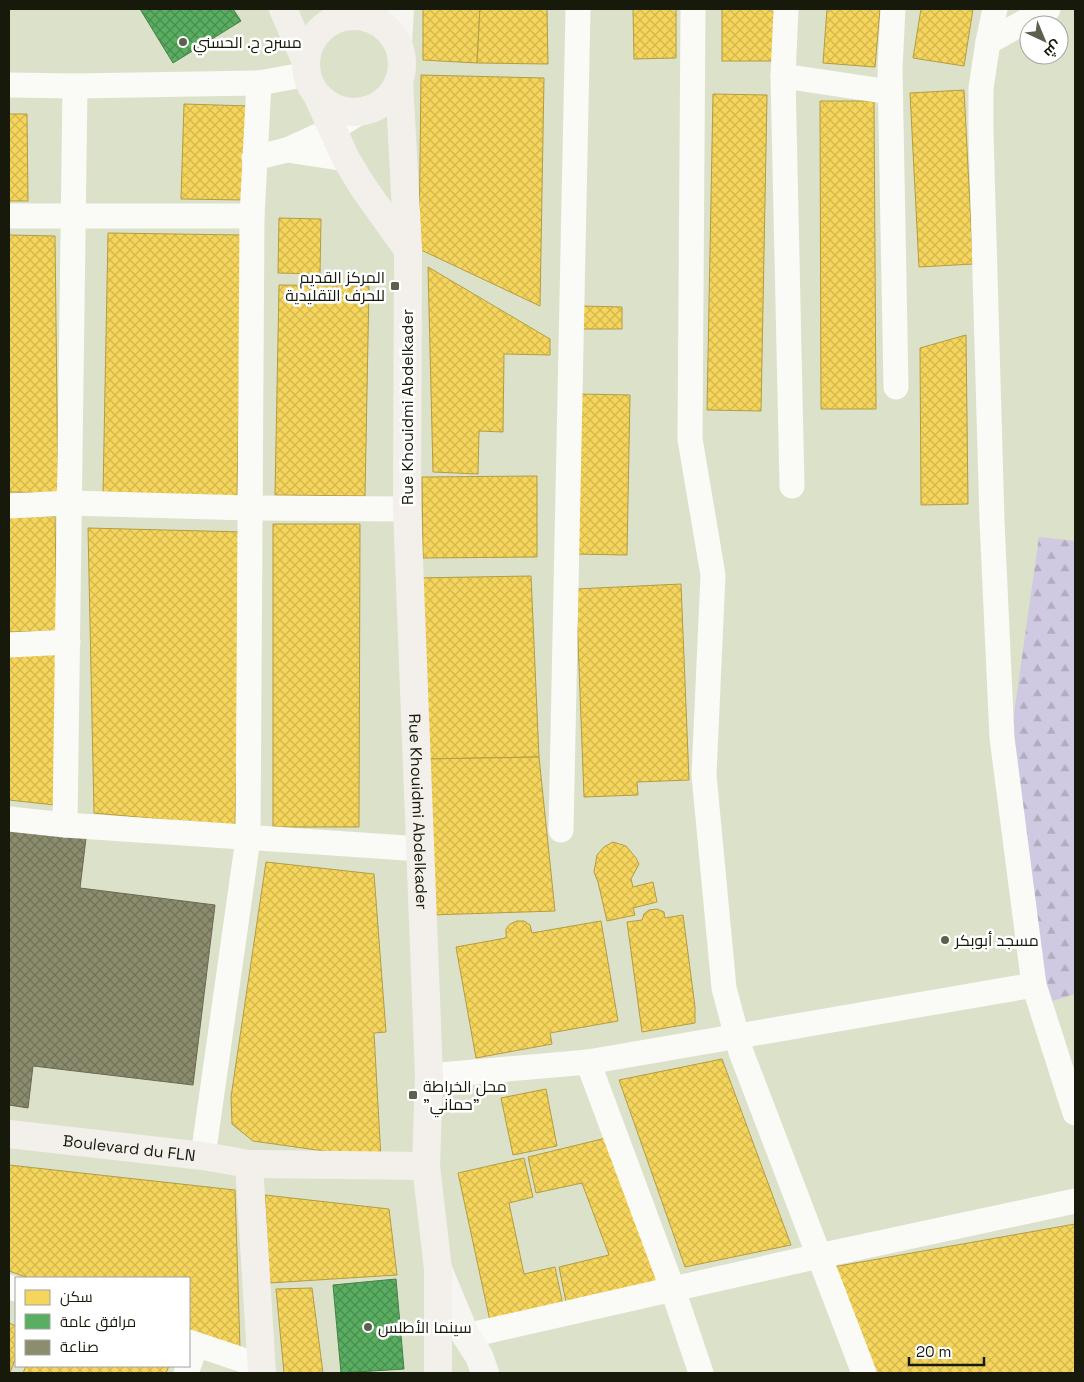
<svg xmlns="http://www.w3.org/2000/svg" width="1084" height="1382" font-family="'Space Grotesk',Cairo,sans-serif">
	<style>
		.forest { fill: url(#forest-firs) }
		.homes { fill: url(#homes-cross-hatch); stroke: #b39d43 }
		.public { fill: url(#public-cross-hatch); stroke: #468247 }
		.industry { fill: url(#industry-cross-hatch); stroke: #696a50 }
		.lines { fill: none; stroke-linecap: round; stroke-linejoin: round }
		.minor { stroke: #fafaf7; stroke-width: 25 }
		.secondary { stroke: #f6f5f1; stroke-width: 28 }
		.primary { stroke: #f3f0eb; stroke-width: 28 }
		.poi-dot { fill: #5c604d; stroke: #fff; stroke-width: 2 }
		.labels { text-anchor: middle; stroke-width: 5; stroke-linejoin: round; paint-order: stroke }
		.poi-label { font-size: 16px; fill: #171a0a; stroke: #fff; text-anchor: start }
		.street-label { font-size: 16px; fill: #171a0a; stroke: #fff }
	</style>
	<defs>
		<pattern id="forest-firs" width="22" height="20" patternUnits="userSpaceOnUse" patternTransform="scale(1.25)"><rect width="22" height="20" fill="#d0c9e2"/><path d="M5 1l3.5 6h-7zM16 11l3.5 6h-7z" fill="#b2acc1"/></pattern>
		<pattern id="homes-cross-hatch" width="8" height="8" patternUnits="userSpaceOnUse" patternTransform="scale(1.25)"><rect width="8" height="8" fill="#f6d55c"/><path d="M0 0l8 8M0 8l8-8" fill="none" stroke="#d2b64f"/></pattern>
		<pattern id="public-cross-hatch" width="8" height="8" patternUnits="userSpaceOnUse" patternTransform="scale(1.25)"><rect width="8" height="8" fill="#5aae61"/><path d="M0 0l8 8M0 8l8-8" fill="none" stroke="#498d4e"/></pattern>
		<pattern id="industry-cross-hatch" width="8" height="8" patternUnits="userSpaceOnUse" patternTransform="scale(1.25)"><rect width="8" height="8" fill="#8c8c6e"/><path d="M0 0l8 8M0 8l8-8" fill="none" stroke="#717259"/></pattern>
	</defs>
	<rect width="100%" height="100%" fill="#dce1ca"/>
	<!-- forest -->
	<path class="forest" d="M1039 537 1075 541V994L1049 1002 1010 742Z"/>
	<!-- homes -->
	<g class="homes">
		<path d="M423 9H480L477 63 423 60Z"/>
		<path d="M480 9H547L548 64 477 63Z"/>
		<path d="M633 9H676V58L634 59Z"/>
		<rect x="722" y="9" width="52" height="52"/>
		<path d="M827 9H880L875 67 823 63Z"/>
		<path d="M921 9H973L964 66 913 58Z"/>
		<path d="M421 75 544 78 540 306 419 249Z"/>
		<path d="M964 90 973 264 919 267 910 93Z"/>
		<path d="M713 94 767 95 761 411 707 410Z"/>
		<path d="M820 101H874L876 409H821Z"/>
		<path d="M184 104 249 106 246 200 181 199Z"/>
		<path d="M9 114H27L28 201H9Z"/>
		<path d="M279 218 321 219 320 274 278 273Z"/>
		<path d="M108 233 242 235 237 496 103 494Z"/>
		<path d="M9 235 55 236 58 493 9 492Z"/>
		<path d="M428 267 550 339V355L504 354 503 432 479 431 478 474 433 472Z"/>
		<path d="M279 285 369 286 365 496 275 495Z"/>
		<path d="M581 306 622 307V329H580Z"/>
		<path d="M966 335 968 504 921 505 920 348Z"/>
		<path d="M579 394 630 395 627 555 575 554Z"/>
		<path d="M537 476V557L423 558 422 477Z"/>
		<path d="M55 516 57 631 9 632V517Z"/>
		<path d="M273 524H360L359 827H273Z"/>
		<path d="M88 528 242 532 235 826 94 813Z"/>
		<path d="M531 576 539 757 424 759 416 578Z"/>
		<path d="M681 584 689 780 637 782 638 795 584 797 576 589Z"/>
		<path d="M58 651 55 805 9 800V653Z"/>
		<path d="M539 757 555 911 430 915 424 759Z"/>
		<path d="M613 842 626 846 636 858 639 864 631 879 633 887 653 882 657 902 633 908 635 915 607 921 598 882 594 872 597 855 604 847Z"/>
		<path d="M266 862 374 874 386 1032 374 1033 381 1159 253 1141 232 1124 231 1097Z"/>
		<path d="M657 909 664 912 665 918 683 915 695 1007V1023L642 1032 627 922 642 920 644 914 649 910Z"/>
		<path d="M517 921H524L530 925 532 933 601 921 618 1021 550 1033 552 1044 476 1058 456 947 506 938V929L510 924Z"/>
		<path d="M722 1059 791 1245 685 1267 619 1080Z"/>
		<path d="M546 1089 557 1146 513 1155 501 1098Z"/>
		<path d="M610 1137 662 1282 566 1302 559 1267 609 1255 582 1183 536 1193 528 1157Z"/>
		<path d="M524 1158 533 1197 509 1203 524 1274 555 1267 563 1305 490 1321 458 1173Z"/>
		<path d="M9 1165 235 1190 240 1348 189 1331V1278H29L9 1271Z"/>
		<path d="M265 1195 389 1209 397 1275 269 1283Z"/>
		<path d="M1075 1224V1373H874L833 1267Z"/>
		<path d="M312 1288 323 1373H284L276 1289Z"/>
		<path d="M9 1323 16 1326V1357L10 1373Z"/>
		<path d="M26 1366H169L166 1373H23Z"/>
	</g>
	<!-- public -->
	<g class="public">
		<path d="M140 9H233L241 21 173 63Z"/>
		<path d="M396 1279 404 1369 341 1373 333 1285Z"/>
	</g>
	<!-- industry -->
	<path class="industry" d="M9 829 86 838 80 888 215 905 193 1085 33 1066 28 1108 9 1105Z"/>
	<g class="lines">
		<!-- minor -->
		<g class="minor">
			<path d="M693 9 690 439 713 575 704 775 724 988 741 1052 864 1373"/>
			<path d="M786 9 783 76 792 486"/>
			<path d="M893 9 890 69 896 387"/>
			<path d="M995 9 988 42 981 88V133L992 521 1002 738 1034 985 1075 1113"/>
			<path d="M988 42 1048 9"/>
			<path d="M783 76 890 92"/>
			<path d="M9 85 75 86 259 83 308 74"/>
			<path d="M287 150 333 129 362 111"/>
			<path d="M254 158 287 150 346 159"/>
			<path d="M9 216H252"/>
			<path d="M9 506 70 503 249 508 407 509"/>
			<path d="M9 645 68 642"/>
			<path d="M9 819 65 825 421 849"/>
			<path d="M65 825 75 86"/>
			<path d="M561 830 578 9"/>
			<path d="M588 1062 673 1290 701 1373"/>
			<path d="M429 1076 588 1062 1034 985"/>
			<path d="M203 1156 248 839 252 216 259 83"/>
			<path d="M9 1287 16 1289"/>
			<path d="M466 1336 819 1256 1075 1201"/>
			<path d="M189 1342 261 1366"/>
			<path d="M186 1373 196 1345"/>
		</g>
		<!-- secondary -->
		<g class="secondary">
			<path d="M368 18 371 9"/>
			<path d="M398 43 400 9"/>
			<path d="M438 1269 466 1336 479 1356 485 1373"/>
		</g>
		<!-- primary -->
		<g class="primary">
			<path d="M283 9 306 62"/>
			<circle cx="354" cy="64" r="48"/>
			<path id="s1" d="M399 80 408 250 407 509 429 1076 426 1166 438 1269V1373"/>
			<path d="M317 95 346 159 363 187 408 250"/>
			<path id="s2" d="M9 1134 203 1156 249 1164 426 1166"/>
			<path d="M249 1164 262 1373"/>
		</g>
	</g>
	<!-- markers -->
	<g class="poi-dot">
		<circle cx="183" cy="42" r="5"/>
		<rect x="390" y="281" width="10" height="10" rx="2.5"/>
		<circle cx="945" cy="940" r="5"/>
		<rect x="408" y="1090" width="10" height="10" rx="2.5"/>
		<circle cx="368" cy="1327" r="5"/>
	</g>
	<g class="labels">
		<!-- poi labels -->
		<g class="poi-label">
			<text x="193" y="48">مسرح ح. الحسني</text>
			<text x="385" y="283" text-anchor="end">المركز القديم<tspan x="385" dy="18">للحرف التقليدية</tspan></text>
			<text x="955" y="946">مسجد أبوبكر</text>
			<text x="423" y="1092">محل الخراطة<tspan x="423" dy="18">"حماني"</tspan></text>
			<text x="378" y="1333">سينما الأطلس</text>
		</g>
		<!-- street labels -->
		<g class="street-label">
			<text transform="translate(407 407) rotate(-90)" y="6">Rue Khouidmi Abdelkader</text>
			<text dy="6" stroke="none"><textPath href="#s1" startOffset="732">Rue Khouidmi Abdelkader</textPath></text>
			<text dy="6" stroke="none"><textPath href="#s2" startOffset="121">Boulevard du FLN</textPath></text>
		</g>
	</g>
	<!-- border -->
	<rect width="1084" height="1382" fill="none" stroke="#171a0a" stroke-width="20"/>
	<!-- legend -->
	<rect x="15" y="1277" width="175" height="90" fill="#ffffff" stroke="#a2a39d"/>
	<rect x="25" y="1290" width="25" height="15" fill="#f6d55c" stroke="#a2a39d"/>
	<text x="60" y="1302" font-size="15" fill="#171a0a">سكن</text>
	<rect x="25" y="1314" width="25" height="15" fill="#5aae61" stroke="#a2a39d"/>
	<text x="60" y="1327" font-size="15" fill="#171a0a">مرافق عامة</text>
	<rect x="25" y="1340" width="25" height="15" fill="#8c8c6e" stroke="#a2a39d"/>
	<text x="60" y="1352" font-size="15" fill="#171a0a">صناعة</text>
	<!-- north arrow -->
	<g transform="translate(1044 40) rotate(136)"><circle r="24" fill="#ffffff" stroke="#a2a39d"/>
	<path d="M0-4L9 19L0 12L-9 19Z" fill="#5c604d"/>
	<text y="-8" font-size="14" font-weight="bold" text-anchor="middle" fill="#171a0a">ش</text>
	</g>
	<!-- scale -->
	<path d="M909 1357v8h75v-8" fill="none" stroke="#171a0a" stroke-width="2.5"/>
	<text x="916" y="1357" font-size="15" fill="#171a0a" stroke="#ffffff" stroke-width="4" paint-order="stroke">20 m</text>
</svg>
